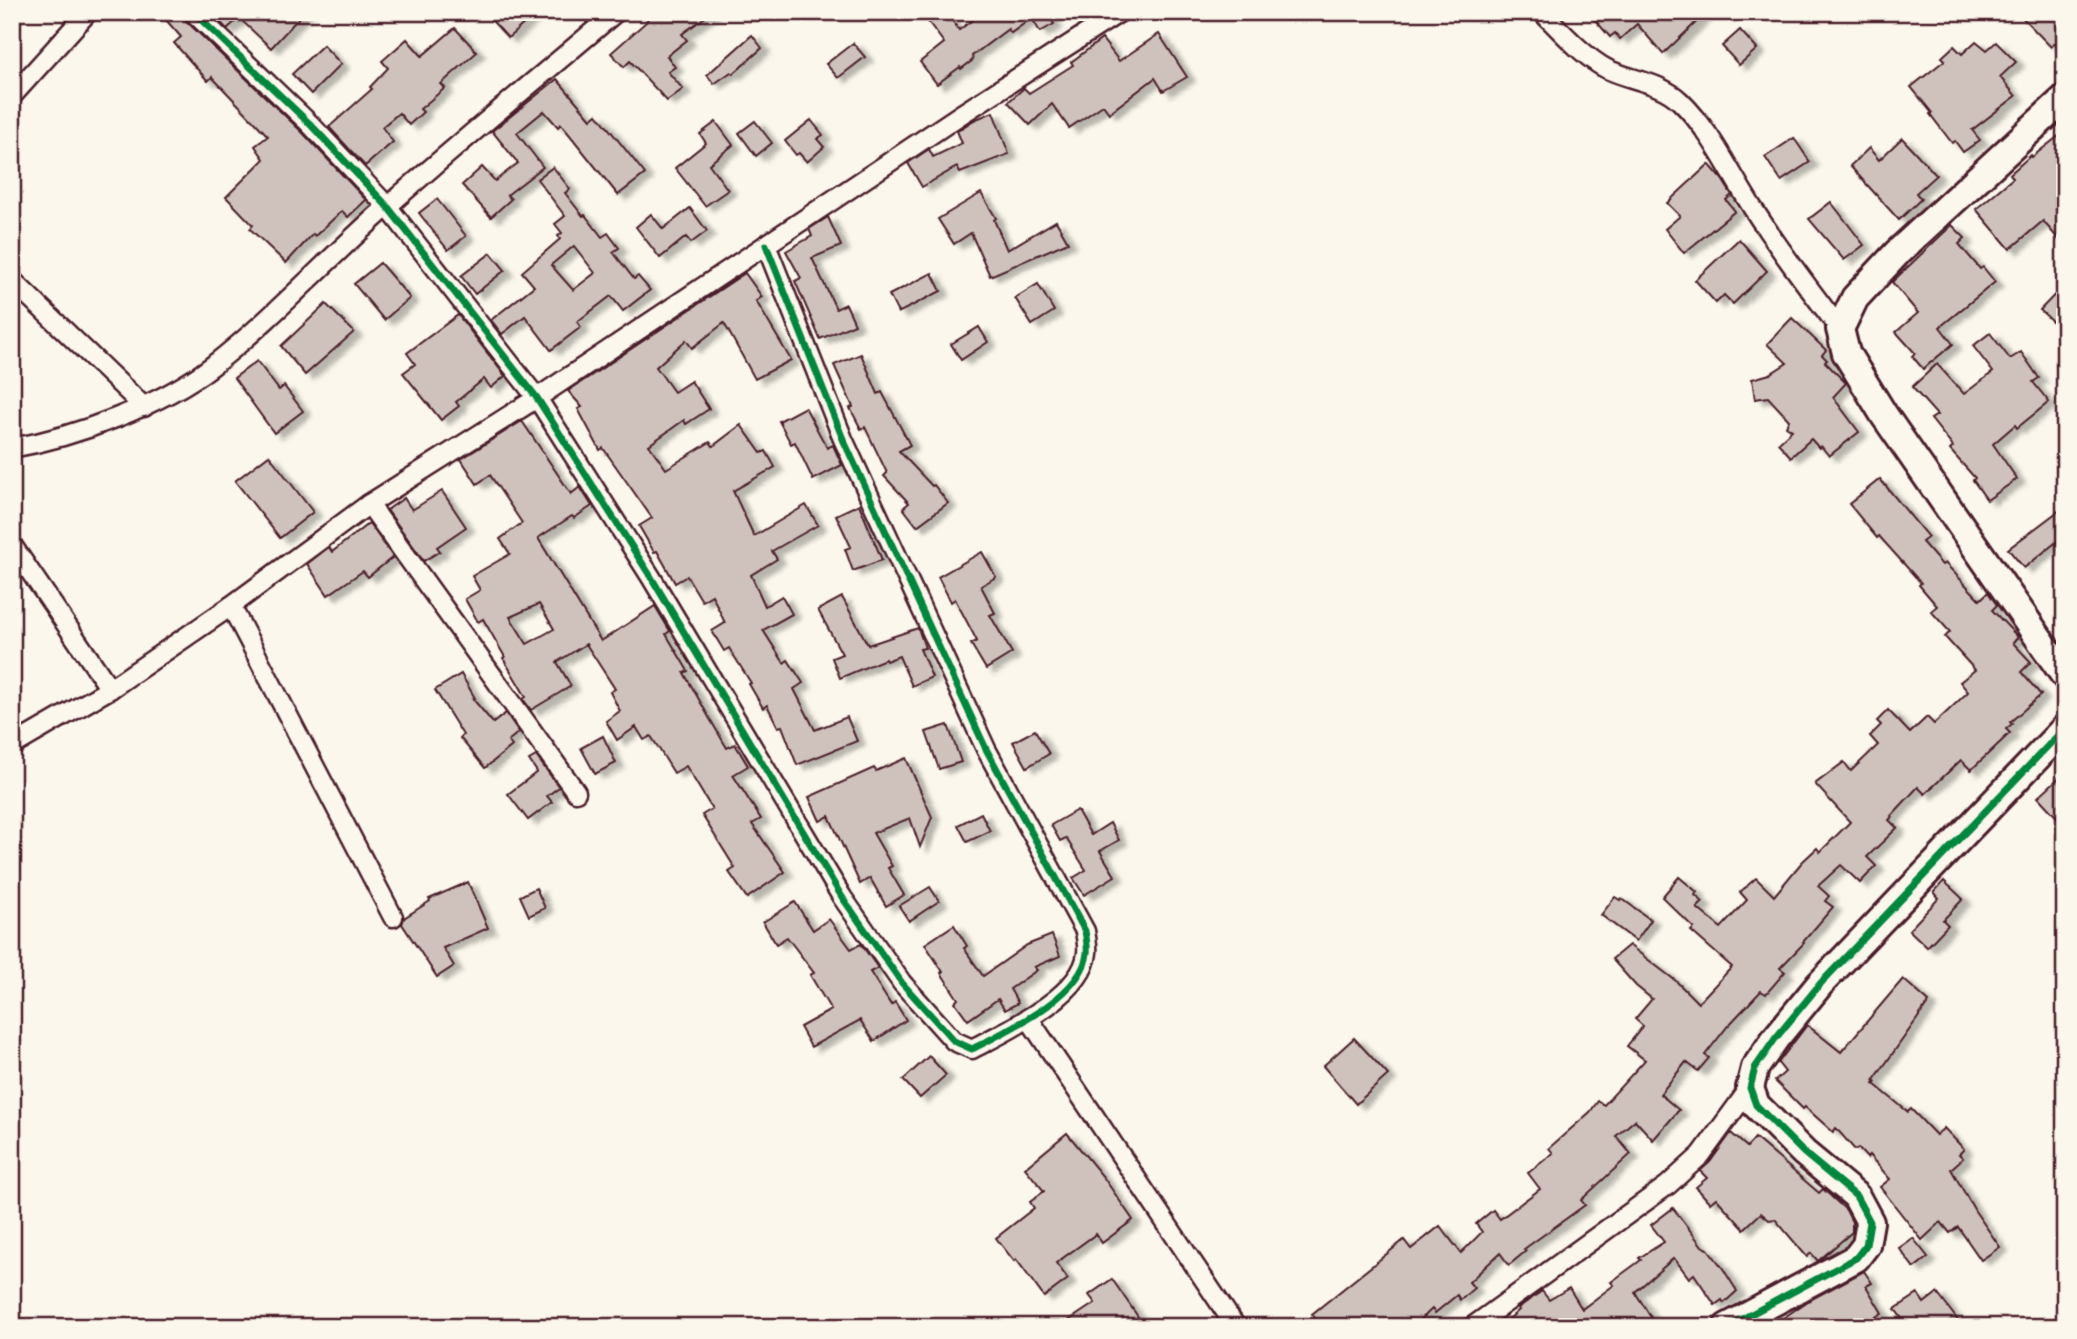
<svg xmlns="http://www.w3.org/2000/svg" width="2077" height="1339" font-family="Mynerve,sans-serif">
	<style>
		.building { fill: #cfc2bc; stroke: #4a1f2b; stroke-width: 2; fill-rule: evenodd; filter: url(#shadow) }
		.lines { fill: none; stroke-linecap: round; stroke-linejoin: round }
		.street-casing { stroke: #4a1f2b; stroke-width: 23 }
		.secondary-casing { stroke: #4a1f2b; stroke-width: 32 }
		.street { stroke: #fbf7ec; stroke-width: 18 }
		.secondary { stroke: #fbf7ec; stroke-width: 26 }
		.cycleway-casing { stroke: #fbf7ec; stroke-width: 11 }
		.cycleway { stroke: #00873e; stroke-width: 7 }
	</style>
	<defs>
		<filter id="shadow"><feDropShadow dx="8" dy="4.5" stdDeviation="2" flood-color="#0004"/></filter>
	</defs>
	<rect width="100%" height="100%" fill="#fbf7ec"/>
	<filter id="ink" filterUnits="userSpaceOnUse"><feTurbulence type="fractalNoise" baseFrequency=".0143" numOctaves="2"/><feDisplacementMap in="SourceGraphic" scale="14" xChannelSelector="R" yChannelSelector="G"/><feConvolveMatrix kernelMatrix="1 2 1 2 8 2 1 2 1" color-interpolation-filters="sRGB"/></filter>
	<g filter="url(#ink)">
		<!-- building -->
		<g class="building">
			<path d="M159 12H182L185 20 302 132 366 200 348 217 342 211 315 236 313 234 286 263 250 229 253 225 226 197 264 159 255 146 268 136 212 77 208 81 174 43 181 37Z"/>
			<path d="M210 12H304L271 48 239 18 227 29Z"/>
			<path d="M484 12H537L508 38Z"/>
			<path d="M644 12H712L682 34 687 40 667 56 675 67 668 72 683 89 667 101 630 61 624 67 611 53 646 22 648 18Z"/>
			<path d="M921 12H946L959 30 983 12H1047L1054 24 1040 32 1032 18 1011 33 1008 29 972 56 973 60 961 69 960 67 937 84 920 62 944 43Z"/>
			<path d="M1588 12H1707L1663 54 1637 24 1620 39 1615 33 1610 37Z"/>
			<path d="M2017 12H2065V53L2055 43 2051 47Z"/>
			<path d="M455 28 477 52 441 84 445 88 420 109 423 112 409 125 399 113 382 127 393 142 365 166 329 127 372 89 370 87 388 68 382 61 407 39 422 56Z"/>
			<path d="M1740 30 1757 49 1739 65 1722 46Z"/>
			<path d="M1159 34 1187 77 1163 91 1155 78 1109 113 1103 105 1069 128 1052 104 1030 125 1008 102 1024 88 1029 93 1073 65 1071 62 1102 39 1119 61Z"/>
			<path d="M752 35 762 48 733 74 731 72 714 84 707 75Z"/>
			<path d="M1976 41 1987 50 1996 42 2016 62 2000 77 2016 96 1972 130 1980 140 1963 152 1955 141 1952 143 1930 114 1932 113 1911 87 1945 60 1942 57 1954 46 1962 54Z"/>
			<path d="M853 43 865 57 838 78 826 64Z"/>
			<path d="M323 45 341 64 311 94 292 74Z"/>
			<path d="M557 79 591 119 597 114 645 174 618 195 561 124 558 127 544 111 517 133 543 167 507 195 511 199 491 217 462 185 482 167 495 181 518 163 492 131Z"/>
			<path d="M993 112 1009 154 960 173 957 167 922 187 908 163 929 149 933 157 962 143 957 131 974 120Z"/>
			<path d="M811 120 823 135 817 139 824 147 807 162 799 153 796 155 785 141Z"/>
			<path d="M755 121 772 143 756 156 739 133Z"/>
			<path d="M716 122 733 145 709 164 728 190 705 206 675 168 706 143 700 134Z"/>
			<path d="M2065 131V247L2043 221 2010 249 1976 209 2013 178 2010 174 2031 155 2032 157Z"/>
			<path d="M1794 138 1810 162 1781 181 1765 157Z"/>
			<path d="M1902 138 1936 175 1916 193 1921 199 1899 220 1850 166 1869 148 1879 160Z"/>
			<path d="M1709 164 1722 179 1732 195 1726 200 1735 211 1684 253 1665 229 1680 216 1667 203Z"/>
			<path d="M553 167 570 189 565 193 583 216 585 215 602 237 608 233 619 248 613 252 634 279 638 276 650 290 623 311 611 296 577 322 581 327 551 350 525 316 502 334 491 320 534 286 522 272 560 239 558 236 562 233 555 224 565 216 537 179ZM574 246 595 273 573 290 551 265Z"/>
			<path d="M981 193 996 218 994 220 1007 250 1056 221 1068 242 990 276 971 233 954 244 938 219Z"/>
			<path d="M437 199 466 236 448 250 419 213Z"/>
			<path d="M1831 202 1864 245 1844 260 1809 219Z"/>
			<path d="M690 208 707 231 691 243 686 237 660 258 636 227 651 214 663 229Z"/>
			<path d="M828 217 841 246 812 258 836 309 846 304 855 324 820 339 795 281 801 278 786 251 812 236 809 229Z"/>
			<path d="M1952 225 1965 238 1959 244 1980 269 1983 267 1995 282 1940 327 1953 344 1923 369 1912 356 1915 353 1896 332 1918 313 1892 282Z"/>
			<path d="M1739 239 1767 271 1733 304 1724 295 1716 303 1695 280Z"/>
			<path d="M491 253 505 270 475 294 461 276Z"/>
			<path d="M380 263 410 298 384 320 354 284Z"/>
			<path d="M745 273 762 297 756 301 791 360 755 379 724 323 692 348 686 340 656 367 674 392 691 381 709 409 686 424 684 420 649 445 666 469 710 442 713 446 741 425 761 453 766 451 775 467 733 491 754 536 806 505 818 525 772 551 777 559 751 575 765 606 782 596 792 614 763 630 784 663 788 660 803 683 794 689 815 730 847 717 857 741 797 765 782 726 778 727 767 705 763 708 749 684 751 683 729 648 724 651 712 631 725 623 712 595 702 601 687 576 675 583 657 551 654 552 639 526 652 518 603 448 600 450 578 409 582 407 568 391Z"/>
			<path d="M932 273 941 291 898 313 889 295Z"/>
			<path d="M1038 284 1054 311 1032 325 1015 298Z"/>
			<path d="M2065 284V333L2040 310Z"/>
			<path d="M326 304 354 332 305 375 281 346Z"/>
			<path d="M458 315 505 376 491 388 484 379 456 402 459 406 441 420 403 373 415 364 407 353Z"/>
			<path d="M1792 318 1826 350 1822 355 1827 360 1825 362 1846 383 1833 397 1859 432 1829 456 1821 446 1819 448 1811 439 1791 457 1778 443 1792 430 1786 426 1789 420 1768 397 1755 399 1752 379 1770 374 1787 363 1767 344Z"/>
			<path d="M979 327 988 342 961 360 951 344Z"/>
			<path d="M1990 333 2010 359 2021 352 2039 378 2033 382 2049 402 2017 428 2015 425 1993 444 2017 479 1987 500 1973 480 1975 478 1950 450 1953 447 1931 419 1937 415 1912 387 1937 364 1964 394 1993 372 1973 346Z"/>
			<path d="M861 354 878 394 882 392 910 445 899 451 932 486 934 485 948 503 917 526 903 508 909 503 884 476 887 473 865 427 861 429 850 408 853 407 834 365Z"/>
			<path d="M257 361 279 390 284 386 303 411 274 433 234 378Z"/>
			<path d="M805 407 827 448 833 445 842 465 813 480 795 442 791 444 779 421Z"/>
			<path d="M522 421 571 494 580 487 592 506 574 518 572 516 538 538 601 641 655 606 670 631 666 634 688 671 684 673 710 719 727 748 735 744 748 766 733 775 761 819 752 824 785 872 747 898 729 872 735 868 702 815 712 809 686 766 674 773 651 736 644 740 636 727 617 740 606 721 620 711 610 692 615 689 586 644 557 662 571 686 531 710 523 699 526 697 503 658 505 657 483 619 478 622 465 599 480 590 472 576 510 554 500 539 522 523 490 475 477 484 461 459ZM539 604 554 629 527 644 510 617Z"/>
			<path d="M269 455 313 512 280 538 235 481Z"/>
			<path d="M1880 479 1928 537 1922 542 1942 565 1945 563 1980 600 1988 592 1997 605 1992 610 2018 637 2013 643 2031 662 2021 672 2041 695 2010 722 2012 724 2006 729 2010 733 1971 770 1961 760 1925 794 1918 787 1891 816 1892 817 1889 820 1897 828 1867 857 1876 866 1860 883 1841 865 1818 886 1829 896 1825 901 1833 907 1803 942 1804 943 1780 968 1785 972 1766 994 1761 991 1727 1027 1705 1055 1709 1058 1698 1071 1686 1062 1660 1094 1679 1110 1653 1140 1635 1120 1616 1136 1631 1154 1581 1200 1585 1205 1524 1249 1526 1251 1509 1265 1500 1253 1469 1282 1474 1288 1460 1300 1457 1295 1435 1313 1432 1309 1413 1327H1306L1315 1318 1312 1314 1404 1240 1411 1249 1440 1226 1461 1253 1482 1232 1476 1224 1493 1210 1500 1219 1540 1189 1528 1173 1553 1153 1549 1148 1590 1112 1598 1101 1604 1105 1645 1060 1627 1046 1643 1026 1635 1019 1652 999 1636 986 1612 959 1629 945 1676 981 1698 1003 1732 967 1691 931 1694 928 1662 897 1679 877 1697 892 1695 895 1703 902 1697 908 1721 928 1747 900 1740 892 1756 878 1774 896 1802 862 1817 848 1820 852 1850 822 1815 784 1844 762 1851 771 1878 745 1870 736 1881 725 1877 721 1888 710 1910 733 1927 717 1934 724 1968 692 1960 682 1975 670 1945 637 1950 632 1931 611 1937 606 1919 585 1921 583 1879 536 1877 538 1849 504Z"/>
			<path d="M442 491 466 527 437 547 440 551 424 561 387 510 404 498 412 510Z"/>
			<path d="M859 504 882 560 853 571 845 549 851 547 836 515Z"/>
			<path d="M2065 506V535L2024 568 2008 549Z"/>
			<path d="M369 523 393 557 368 577 363 571 328 595 307 564 329 547 332 552Z"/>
			<path d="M982 552 996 577 981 586 995 613 990 615 1012 653 986 669 971 644 977 641 955 599 951 602 938 577Z"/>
			<path d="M842 597 868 645 918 628 925 648 920 649 932 677 912 686 899 656 886 661 885 659 840 678 832 658 842 654 818 610Z"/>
			<path d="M461 674 475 698 473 699 493 723 506 713 519 732 508 741 512 746 485 768 460 738 463 735 435 690Z"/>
			<path d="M948 725 961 762 939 769 926 732Z"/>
			<path d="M1035 730 1049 754 1027 767 1013 742Z"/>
			<path d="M603 736 616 763 595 774 581 748Z"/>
			<path d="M536 756 559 787 547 796 552 802 528 820 508 794 537 772 529 760Z"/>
			<path d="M906 758 932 817 920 847 910 818 873 833 892 866 888 868 904 895 886 906 870 878 860 884 829 816 820 821 809 797 874 768 876 771Z"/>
			<path d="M2065 772V826L2038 797Z"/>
			<path d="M1077 810 1091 835 1110 823 1119 840 1100 851 1115 876 1084 895 1073 878 1086 870 1066 838 1060 841 1051 825Z"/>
			<path d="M981 813 990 831 967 842 958 825Z"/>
			<path d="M1944 881 1963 899 1943 920 1948 925 1927 947 1909 930 1939 898 1934 892Z"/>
			<path d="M468 882 488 928 443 948 454 966 437 977 402 924 404 918 430 901 429 899Z"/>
			<path d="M930 887 939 901 909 921 899 906Z"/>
			<path d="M536 888 545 908 529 916 520 896Z"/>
			<path d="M1615 897 1620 900 1621 898 1651 920 1636 941 1601 915Z"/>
			<path d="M795 902 813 930 829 919 851 949 861 944 878 968 870 972 891 1005 895 1002 906 1020 874 1041 860 1020 811 1047 800 1027 831 1010 810 975 814 973 787 937 776 944 763 922Z"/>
			<path d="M954 925 967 946 964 948 983 976 1027 945 1052 935 1060 956 1034 967 1037 970 1010 989 1018 1003 1005 1010 998 999 968 1020 955 1002 958 999 941 973 943 972 925 944Z"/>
			<path d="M1903 979 1929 1002 1874 1080 1876 1082 1874 1084 1908 1112 1911 1109 1936 1135 1944 1128 1964 1149 1959 1154 1963 1158 1951 1169 1975 1211 2000 1247 1981 1260 1958 1227 1950 1233 1941 1222 1922 1240 1880 1187 1890 1179 1869 1155 1867 1158 1858 1148 1855 1150 1836 1128 1833 1132 1805 1107 1803 1109 1775 1081 1785 1072 1778 1063 1807 1025 1841 1052Z"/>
			<path d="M1354 1038 1388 1075 1356 1104 1323 1066Z"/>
			<path d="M929 1056 946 1075 920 1098 903 1080Z"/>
			<path d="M1067 1133 1104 1178 1133 1220 1102 1243 1096 1234 1056 1263 1068 1279 1044 1297 1016 1259 1014 1261 996 1238 1034 1208 1030 1202 1044 1191 1025 1168Z"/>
			<path d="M1731 1133 1747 1147 1755 1138 1819 1193 1823 1189 1846 1210 1852 1222V1232L1818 1261 1811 1253 1807 1257 1775 1219 1769 1220 1761 1213 1744 1229 1716 1198 1710 1203 1696 1187 1707 1178 1700 1171 1710 1162Z"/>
			<path d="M1673 1208 1702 1246 1708 1249 1722 1267 1737 1291 1724 1303 1722 1300 1715 1305 1694 1274 1689 1278 1674 1258 1635 1292 1657 1327H1500L1519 1310 1518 1308 1542 1291 1549 1300 1569 1288 1582 1309 1614 1285 1611 1282 1641 1260 1639 1258 1664 1242 1651 1225Z"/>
			<path d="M1913 1238 1928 1257 1914 1268 1899 1248Z"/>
			<path d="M1864 1271 1872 1283 1866 1286 1882 1313 1859 1327H1770L1808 1301Z"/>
			<path d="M1112 1279 1145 1327H1059L1095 1303 1089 1295Z"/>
			<path d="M1937 1293 1963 1327H1908L1895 1309 1918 1294 1924 1303Z"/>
		</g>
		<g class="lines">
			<!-- street casing -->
			<g class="street-casing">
				<g id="street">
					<path d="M193 12 310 124 387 206 537 398 651 577 842 897 902 983 954 1041 972 1049C1006 1031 1083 996 1087 953 1088 946 1086 938 1085 931L986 749 843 439 766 245"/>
					<path d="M1542 12C1559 29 1585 58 1607 69 1629 80 1661 82 1680 101 1711 131 1729 171 1752 207 1779 249 1809 289 1840 329"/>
					<path d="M12 96 88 12"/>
					<path d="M12 280 144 407"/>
					<path d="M12 448C75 437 162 405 212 366 275 317 329 257 389 205 463 139 540 77 616 12"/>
					<path d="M369 504 576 792"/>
					<path d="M12 545 110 689"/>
					<path d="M231 606 393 917"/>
					<path d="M12 746 110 689 231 606 369 504 537 398 960 115 1120 12"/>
					<path d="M1029 1019 1236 1327"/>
					<path d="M1472 1327 1668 1185 1701 1155 1750 1088"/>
				</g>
			</g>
			<!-- secondary casing -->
			<g class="secondary-casing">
				<g id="secondary">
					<path d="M2065 98 1898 252 1855 298 1840 329 1846 353 1884 415 2065 676"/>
					<path d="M1727 1327 1856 1258 1866 1245 1870 1222 1856 1196 1804 1153 1756 1105 1750 1088 1755 1068 1775 1039 1820 984 2065 728"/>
				</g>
			</g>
			<!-- street -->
			<use href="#street" class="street"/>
			<!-- secondary -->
			<use href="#secondary" class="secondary"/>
			<!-- cycleway casing -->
			<g class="cycleway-casing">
				<g id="cycleway">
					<path d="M193 12 310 124 387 206 537 398 651 577 842 897 902 983 954 1041 972 1049C1006 1031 1083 996 1087 953 1088 946 1086 938 1085 931L986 749 843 439 766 245"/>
					<path d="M1727 1327 1856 1258 1866 1245 1870 1222 1856 1196 1804 1153 1756 1105 1750 1088 1755 1068 1775 1039 1820 984 2065 728"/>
				</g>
			</g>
			<!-- cycleway -->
			<use href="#cycleway" class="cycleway"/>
		</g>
	</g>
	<!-- margin -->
	<rect width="2077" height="1339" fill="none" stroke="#fbf7ec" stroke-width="42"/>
	<rect x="21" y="21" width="2035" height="1297" fill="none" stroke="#4a1f2b" stroke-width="2.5" filter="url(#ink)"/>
</svg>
